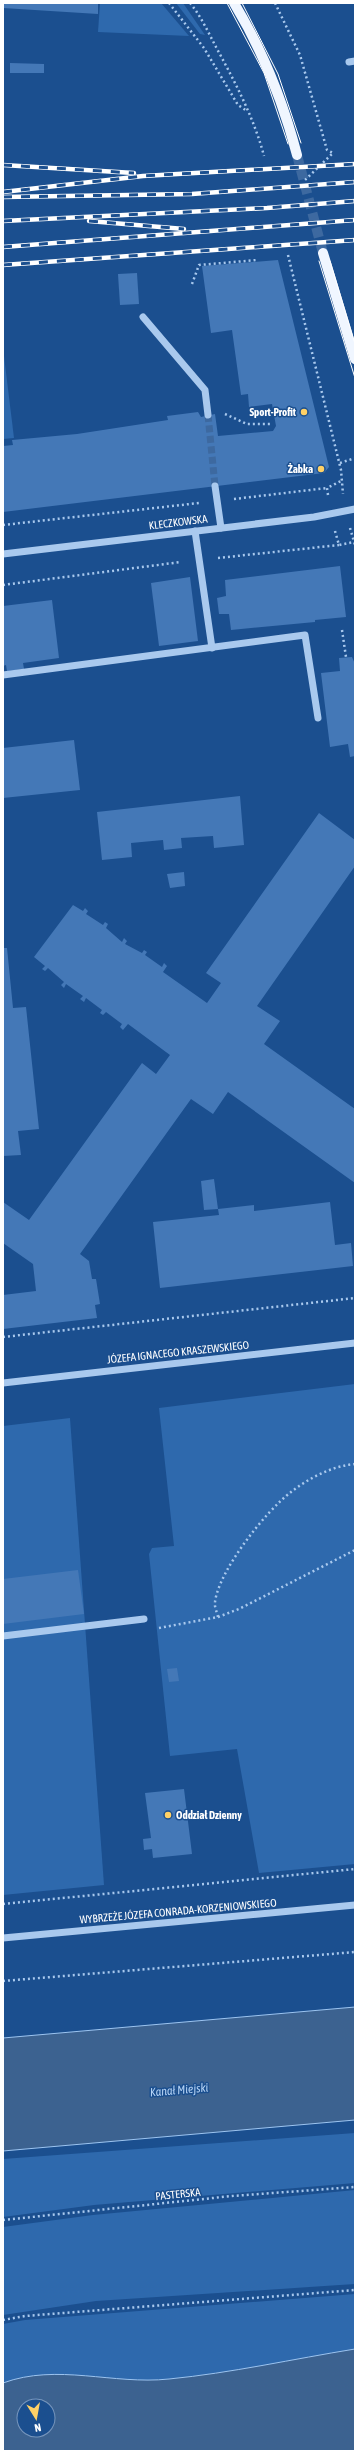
<svg xmlns="http://www.w3.org/2000/svg" width="358" height="2454" font-family="'Asap Condensed',sans-serif">
	<style>
		.green { fill: #2e69ad }
		.water { fill: #3c6290; stroke: #9cc4f0; fill-rule: evenodd }
		.building { fill: #4478b7 }
		.lines { fill: none; stroke-linecap: round; stroke-linejoin: round }
		.minor-tunnel { stroke: #3d69a0; stroke-width: 7; stroke-dasharray: 7 3.5; stroke-linecap: butt }
		.major-tunnel { stroke: #3d69a0; stroke-width: 10; stroke-dasharray: 10 5; stroke-linecap: butt }
		.path { stroke: #a9c9ee; stroke-width: 2.5; stroke-dasharray: 2 3; stroke-linecap: butt }
		.minor { stroke: #a9c9ee; stroke-width: 7 }
		.major { stroke: #f0f6ff; stroke-width: 10 }
		.tram { stroke: #fff; stroke-width: 1 }
		.rail-casing { stroke: #fff; stroke-width: 4.5 }
		.rail { stroke: #1b4f8f; stroke-width: 3; stroke-dasharray: 9; stroke-linecap: butt }
		.poi-dot { fill: #ffd166; stroke: #1b4f8f; stroke-width: 1.5 }
		.labels { text-anchor: middle; stroke-width: 3; stroke-linejoin: round; paint-order: stroke }
		.poi-label { font-size: 11px; font-weight: bold; fill: #fff; stroke: #1b4f8f; text-anchor: end }
		.street-label { font-size: 11px; fill: #fff; stroke: #1b4f8f }
		.water-label { font-size: 12px; font-style: italic; fill: #b5d3f5; stroke: #1b4f8f }
	</style>
	<rect width="100%" height="100%" fill="#1b4f8f"/>
	<!-- green -->
	<g class="green">
		<path d="M100 3H161L189 36 98 32Z"/>
		<path d="M176 3H183L205 35 200 34Z"/>
		<path d="M3 348 14 438 3 439Z"/>
		<path d="M355 1384V1864L259 1873 237 1749 170 1756 149 1554 152 1548 174 1546 159 1408Z"/>
		<path d="M70 1418 104 1885 3 1895V1426Z"/>
		<path d="M355 2133V2183L94 2205 3 2217V2159Z"/>
		<path d="M355 2190V2284L96 2301 3 2315V2227L93 2215Z"/>
		<path d="M355 2294V2349C293 2359 231 2373 169 2379 113 2385 57 2363 3 2383V2324L25 2320Z"/>
	</g>
	<!-- water -->
	<g class="water">
		<path d="M355 2007V2120L3 2151V2038Z"/>
		<path d="M355 2349V2451H3V2383C57 2363 113 2385 169 2379 231 2373 293 2359 355 2349ZM24 2406H48V2430H24Z"/>
	</g>
	<!-- building -->
	<g class="building">
		<path d="M3 3H98V14L3 8Z"/>
		<path d="M10 63 44 64V73H10Z"/>
		<path d="M278 260 329 467 324 473 3 512V446L13 445 12 440 77 434 168 420 167 416 198 412 201 417 215 414 218 436 273 431 276 426 272 404 249 407 248 394 241 395 232 330 211 333 202 266Z"/>
		<path d="M137 273 139 304 120 305 118 274Z"/>
		<path d="M340 566 346 617 315 620V622L231 630 229 614H219L217 598 226 596 225 580Z"/>
		<path d="M190 577 198 641 159 646 151 583Z"/>
		<path d="M52 600 59 658 23 663 24 669 7 671 6 665 3 666V606Z"/>
		<path d="M352 657 355 664V756L350 757 348 744 330 747 321 673 340 671 339 658Z"/>
		<path d="M74 740 80 790 3 798V748Z"/>
		<path d="M240 796 244 845 214 848 213 836 181 838 182 848 164 850 163 840 131 843 132 857 102 860 97 812Z"/>
		<path d="M319 813 355 840V866L257 1006 280 1021 264 1044 355 1109V1183L228 1092 213 1114 191 1099 80 1254 89 1261 92 1279H96L100 1304 95 1305 97 1318 3 1329V1295L36 1291 33 1264 3 1243V1202L29 1220 142 1063 156 1074 170 1055 128 1024 123 1030 120 1027 122 1024 106 1012 103 1015 100 1013 102 1010 86 998 84 1002 80 999 83 996 66 984 64 988 61 985 64 982 48 968 45 971 42 969 45 966 34 957 73 905 83 911 85 908 88 911 86 914 103 925 105 922 108 924 106 928 122 942 124 938 127 941 125 944 142 953 144 950 147 952 145 955 162 967 164 963 167 966 163 972 207 1003 221 983 206 973Z"/>
		<path d="M184 872 185 886 170 888 167 874Z"/>
		<path d="M3 948H7L13 1008 26 1007 39 1129 18 1131 21 1155 3 1156Z"/>
		<path d="M214 1179 218 1209 204 1210 201 1181Z"/>
		<path d="M330 1202 335 1245 351 1243 353 1266 160 1288 153 1222 219 1215 218 1209 254 1205V1211Z"/>
		<path d="M78 1570 84 1614 3 1624V1579Z"/>
		<path d="M177 1668 179 1681 169 1682 167 1669Z"/>
		<path d="M184 1789 192 1854 153 1858 152 1849 144 1850 143 1839 151 1838 145 1793Z"/>
	</g>
	<g class="lines">
		<!-- minor-tunnel -->
		<path class="minor-tunnel" d="M208 415 215 486"/>
		<!-- major-tunnel -->
		<path class="major-tunnel" d="M297 155 323 253"/>
		<!-- path -->
		<g class="path">
			<path d="M169 3 204 48 238 105 247 111"/>
			<path d="M190 3C201 16 208 32 216 47 235 82 254 118 264 156"/>
			<path d="M275 3 300 55 327 150 333 153 304 181"/>
			<path d="M288 255 341 470 343 494"/>
			<path d="M192 284 199 265 257 260"/>
			<path d="M225 414 247 424H270"/>
			<path d="M340 463 355 458"/>
			<path d="M328 495 327 488 341 481"/>
			<path d="M234 499 327 488"/>
			<path d="M3 525 199 503"/>
			<path d="M350 528 355 545"/>
			<path d="M335 531 339 545 354 542"/>
			<path d="M218 558 339 545"/>
			<path d="M3 585 181 562"/>
			<path d="M342 630 346 657"/>
			<path d="M3 1337 355 1298"/>
			<path d="M218 1617C217 1612 214 1606 215 1602 219 1570 266 1511 291 1492 309 1478 332 1466 355 1464"/>
			<path d="M159 1628 218 1617 239 1609 355 1550"/>
			<path d="M3 1904 355 1869"/>
			<path d="M3 1981 355 1952"/>
			<path d="M3 2220 232 2196 355 2187"/>
			<path d="M3 2320 25 2316 355 2290"/>
		</g>
		<!-- minor -->
		<g class="minor">
			<path d="M349 62 355 61"/>
			<path d="M143 317 205 390 208 415"/>
			<path d="M215 486 221 528"/>
			<path d="M195 531 212 648"/>
			<path d="M3 554 314 517 355 509"/>
			<path d="M3 675 305 635 318 718"/>
			<path d="M3 1383 355 1343"/>
			<path d="M3 1636 144 1619"/>
			<path d="M3 1938 355 1905"/>
		</g>
		<!-- major -->
		<g class="major">
			<path d="M234 3C263 51 283 101 297 155"/>
			<path d="M323 253 355 359"/>
		</g>
		<!-- tram -->
		<g class="tram">
			<path d="M227 3 264 73 288 144"/>
			<path d="M242 3 278 74 301 143"/>
			<path d="M319 261 355 378"/>
			<path d="M330 261 355 344"/>
		</g>
		<!-- rail casing -->
		<g class="rail-casing">
			<g id="rail">
				<path d="M3 165 134 173"/>
				<path d="M3 192 143 176 355 164"/>
				<path d="M3 197 192 194 355 182"/>
				<path d="M3 221 267 208 355 201"/>
				<path d="M89 221 184 229"/>
				<path d="M3 247 355 220"/>
				<path d="M3 265 355 240"/>
			</g>
		</g>
		<!-- rail -->
		<use href="#rail" class="rail"/>
	</g>
	<!-- markers -->
	<g class="poi-dot">
		<circle cx="304" cy="412" r="4"/>
		<circle cx="321" cy="469" r="4"/>
		<circle cx="168" cy="1815" r="4"/>
	</g>
	<g class="labels">
		<!-- poi labels -->
		<g class="poi-label">
			<text x="296" y="416">Sport-Profit</text>
			<text x="313" y="473">Żabka</text>
			<text x="176" y="1819" text-anchor="start">Oddział Dzienny</text>
		</g>
		<!-- street labels -->
		<g class="street-label">
			<text transform="translate(178 522) rotate(-7)" y="4">KLECZKOWSKA</text>
			<text transform="translate(178 1352) rotate(-6)" y="4">JÓZEFA IGNACEGO KRASZEWSKIEGO</text>
			<text transform="translate(178 1911) rotate(-5)" y="4">WYBRZEŻE JÓZEFA CONRADA-KORZENIOWSKIEGO</text>
			<text transform="translate(178 2194) rotate(-6)" y="4">PASTERSKA</text>
		</g>
		<!-- water labels -->
		<g class="water-label">
			<text transform="translate(179 2090) rotate(-5)" y="4">Kanał Miejski</text>
		</g>
	</g>
	<!-- border -->
	<rect width="358" height="2454" fill="none" stroke="#ffffff" stroke-width="8"/>
	<!-- north arrow -->
	<g transform="translate(36 2418) rotate(169)"><circle r="19" fill="#1b4f8f" stroke="#7695bc"/>
	<path d="M0-3L7 15L0 10L-7 15Z" fill="#ffd166"/>
	<text y="-6" font-size="11" font-weight="bold" text-anchor="middle" fill="#ffffff">N</text>
	</g>
</svg>
